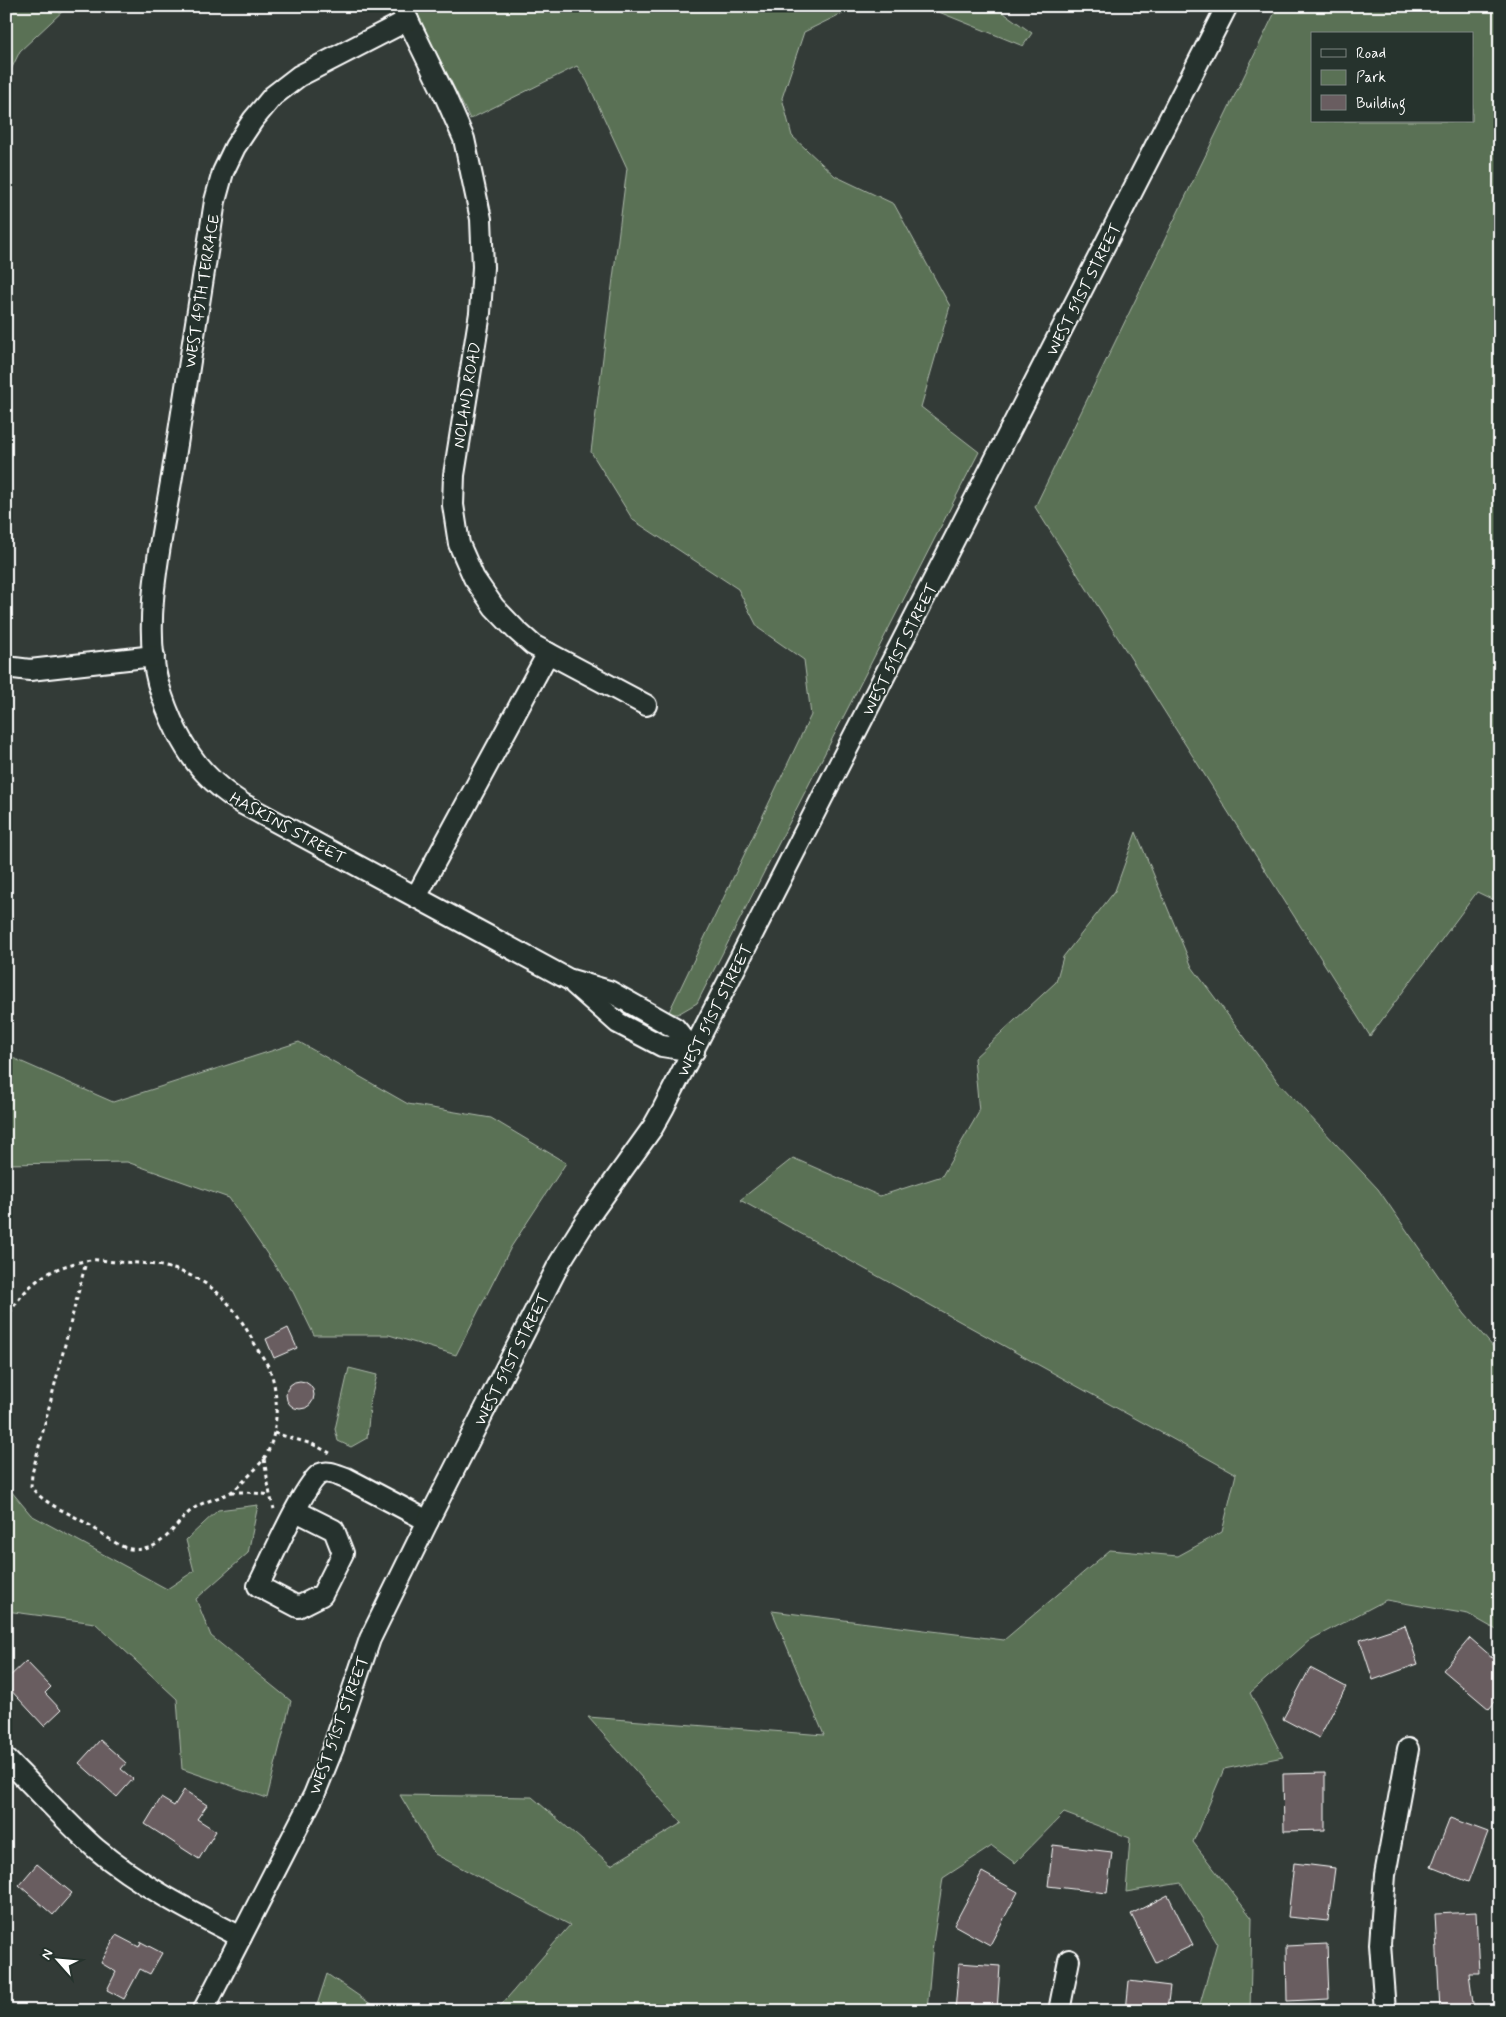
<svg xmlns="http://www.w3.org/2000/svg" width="1506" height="2017" font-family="Mynerve,sans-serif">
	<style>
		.green { fill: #5a7155; stroke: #acb8aa; fill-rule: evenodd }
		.building { fill: #695d60; stroke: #fff }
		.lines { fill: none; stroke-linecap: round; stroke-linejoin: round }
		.minor-casing { stroke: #fff; stroke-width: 24 }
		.path { stroke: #fff; stroke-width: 3; stroke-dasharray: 4 4; stroke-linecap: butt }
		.minor { stroke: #26332d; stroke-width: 20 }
		.labels { text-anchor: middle; stroke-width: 4; stroke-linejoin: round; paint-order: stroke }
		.street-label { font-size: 16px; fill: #fff; stroke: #26332d }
	</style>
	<rect width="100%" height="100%" fill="#333b37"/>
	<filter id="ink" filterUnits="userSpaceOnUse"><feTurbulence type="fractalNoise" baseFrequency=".02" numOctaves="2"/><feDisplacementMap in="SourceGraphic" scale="10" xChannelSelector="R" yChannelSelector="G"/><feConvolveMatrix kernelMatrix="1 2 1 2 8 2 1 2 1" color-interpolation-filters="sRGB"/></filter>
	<g filter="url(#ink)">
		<!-- green -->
		<g class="green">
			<path d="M6 6 66 8 20 51 6 80Z"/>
			<path d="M413 6H857L804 32 782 98 792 136 835 176 894 204 950 306 921 407 979 452 697 1003 678 1014H668L811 715 804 660 758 628 738 589 633 520 591 452 627 168 587 81 577 66 470 119Z"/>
			<path d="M924 6H994L1032 33 1023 46Z"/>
			<path d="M1278 6H1500V903L1477 892 1370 1036 1035 507ZM1312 34H1472V121H1312Z"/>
			<path d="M1136 832 1192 967 1278 1082 1378 1189 1464 1313 1500 1355V1632L1468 1614 1386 1600 1310 1640 1250 1693 1283 1757 1224 1769 1193 1842 1252 1918 1250 2011H1198L1217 1943 1181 1883 1126 1892 1130 1838 1064 1813 1015 1863 992 1846 943 1878 933 1943 927 2011H496L570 1925 435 1854 400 1795 532 1797 611 1865 682 1823 588 1717 824 1735 772 1611 1004 1640 1110 1550 1178 1556 1222 1532 1236 1474 740 1200 793 1158 880 1196 942 1176 979 1112 974 1058 1056 982 1063 957 1115 891Z"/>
			<path d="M299 1042 408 1104 491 1118 566 1163 511 1247 456 1355 389 1335H314L293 1292 229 1198 127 1162 6 1164V1055L113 1102Z"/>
			<path d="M349 1368 377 1375 369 1406 370 1407 367 1438 351 1447 338 1441 335 1429Z"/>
			<path d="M6 1485 31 1515 167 1589 194 1571 186 1540 218 1510 258 1505 248 1553 196 1599 211 1636 291 1701 267 1798 182 1769 177 1699 95 1623 6 1611Z"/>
			<path d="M327 1974 381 2011H315Z"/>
		</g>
		<!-- building -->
		<g class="building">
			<path d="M288 1328 297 1348 274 1358 266 1339Z"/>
			<circle cx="300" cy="1395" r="14"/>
			<path d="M1405 1625 1418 1664 1373 1680 1360 1640Z"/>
			<path d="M1470 1638 1500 1664V1696L1489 1709 1443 1670Z"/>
			<path d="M26 1661 51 1687 45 1693 61 1710 44 1726 6 1685V1680Z"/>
			<path d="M1310 1668 1346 1687 1319 1738 1283 1719Z"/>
			<path d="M100 1740 126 1763 121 1769 133 1779 117 1797 79 1763Z"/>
			<path d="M1325 1773V1830L1284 1831 1283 1774Z"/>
			<path d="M184 1790 207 1805 197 1819 216 1831 199 1859 145 1824 161 1798 174 1806Z"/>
			<path d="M1450 1818 1488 1832 1469 1882 1431 1867Z"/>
			<path d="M1053 1845 1112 1852 1107 1893 1048 1886Z"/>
			<path d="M1294 1863 1335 1868 1328 1921 1288 1917Z"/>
			<path d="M37 1864 72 1893 53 1915 19 1885Z"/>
			<path d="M982 1872 1018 1892 990 1945 954 1925Z"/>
			<path d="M1168 1895 1193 1945 1156 1963 1131 1914Z"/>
			<path d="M1476 1912 1479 1973H1469L1474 2011H1440L1435 1914Z"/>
			<path d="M116 1935 139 1947 141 1942 162 1953 150 1974 140 1969 124 1999 107 1990 116 1972 101 1963Z"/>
			<path d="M1327 1944 1329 1999 1287 2001 1286 1946Z"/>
			<path d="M959 1963 1000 1966 997 2011H955Z"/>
			<path d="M1129 1981 1170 1986 1167 2011H1126Z"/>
		</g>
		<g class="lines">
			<!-- minor casing -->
			<g class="minor-casing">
				<g id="minor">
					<path d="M401 6 446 98 464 139 481 219 483 267 480 313 454 475 453 505 459 544 474 578 494 607 516 630 533 645 646 705"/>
					<path d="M408 20 299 76 273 96 253 120 235 147 223 172 215 201C201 291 187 380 173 470 163 534 141 619 158 683 167 714 183 750 205 773 216 785 229 795 243 804L568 979 609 991 675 1028 694 1051"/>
					<path d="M6 667 30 670 154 656"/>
					<path d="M416 897 548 653"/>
					<path d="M574 984 618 1023 662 1046 694 1051"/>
					<path d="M296 1511 334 1530 343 1553 322 1595 298 1607 258 1586C268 1567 305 1482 320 1474 328 1470 337 1475 346 1478L428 1521"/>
					<path d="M6 1759C36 1788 64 1820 95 1848 139 1885 190 1911 241 1937"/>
					<path d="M203 2011 314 1795 333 1748 370 1639 428 1521 560 1262 585 1222 653 1127 663 1109 1227 6"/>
					<path d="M1059 2011 1069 1960"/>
					<path d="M1385 2011 1380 1944 1385 1875 1408 1749"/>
				</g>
			</g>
			<!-- path -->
			<g class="path">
				<path d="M6 1320C25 1283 50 1266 91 1260 100 1259 109 1262 118 1262 149 1263 173 1265 201 1281 229 1297 243 1322 258 1350 263 1358 270 1367 272 1376 279 1400 278 1435 265 1457 261 1464 238 1488 231 1492 219 1499 205 1500 193 1509 177 1521 169 1541 148 1548 141 1550 133 1550 126 1548 111 1542 98 1530 84 1522 66 1511 45 1505 31 1487L32 1474 86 1262"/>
				<path d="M274 1433 312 1444 330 1453"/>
				<path d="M264 1459 270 1495 274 1509"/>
				<path d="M231 1492H246L270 1495"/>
			</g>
			<!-- minor -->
			<use href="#minor" class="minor"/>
		</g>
	</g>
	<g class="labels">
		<!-- street labels -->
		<g class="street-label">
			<text transform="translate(1083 289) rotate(-63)" y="6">WEST 51ST STREET</text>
			<text transform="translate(201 291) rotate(-81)" y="6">WEST 49TH TERRACE</text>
			<text transform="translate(466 395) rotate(-81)" y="6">NOLAND ROAD</text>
			<text transform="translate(899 649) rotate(-63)" y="6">WEST 51ST STREET</text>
			<text transform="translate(288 827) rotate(29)" y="6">HASKINS STREET</text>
			<text transform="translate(714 1010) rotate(-63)" y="6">WEST 51ST STREET</text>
			<text transform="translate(511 1359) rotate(-63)" y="6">WEST 51ST STREET</text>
			<text transform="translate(338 1725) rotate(-70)" y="6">WEST 51ST STREET</text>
		</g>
	</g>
	<!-- margin -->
	<rect width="1506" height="2017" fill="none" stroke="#26332d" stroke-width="25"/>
	<rect x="12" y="12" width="1481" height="1992" fill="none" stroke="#fff" stroke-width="2" filter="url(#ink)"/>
	<!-- legend -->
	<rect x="1311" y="32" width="162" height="90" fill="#26332d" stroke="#7d8581"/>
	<rect x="1321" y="49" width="25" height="8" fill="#26332d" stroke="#7d8581"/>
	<text x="1356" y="58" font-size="15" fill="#ffffff">Road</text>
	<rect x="1321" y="70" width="25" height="15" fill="#5a7155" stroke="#7d8581"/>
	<text x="1356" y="82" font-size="15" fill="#ffffff">Park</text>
	<rect x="1321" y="95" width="25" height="15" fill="#695d60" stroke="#7d8581"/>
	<text x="1356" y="108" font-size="15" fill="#ffffff">Building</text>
	<!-- north arrow -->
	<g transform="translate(58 1960) rotate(297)" stroke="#26332d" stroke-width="4" paint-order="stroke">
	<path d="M0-4L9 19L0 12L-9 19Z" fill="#ffffff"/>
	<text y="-8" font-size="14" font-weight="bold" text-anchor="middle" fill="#ffffff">N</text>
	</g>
</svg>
